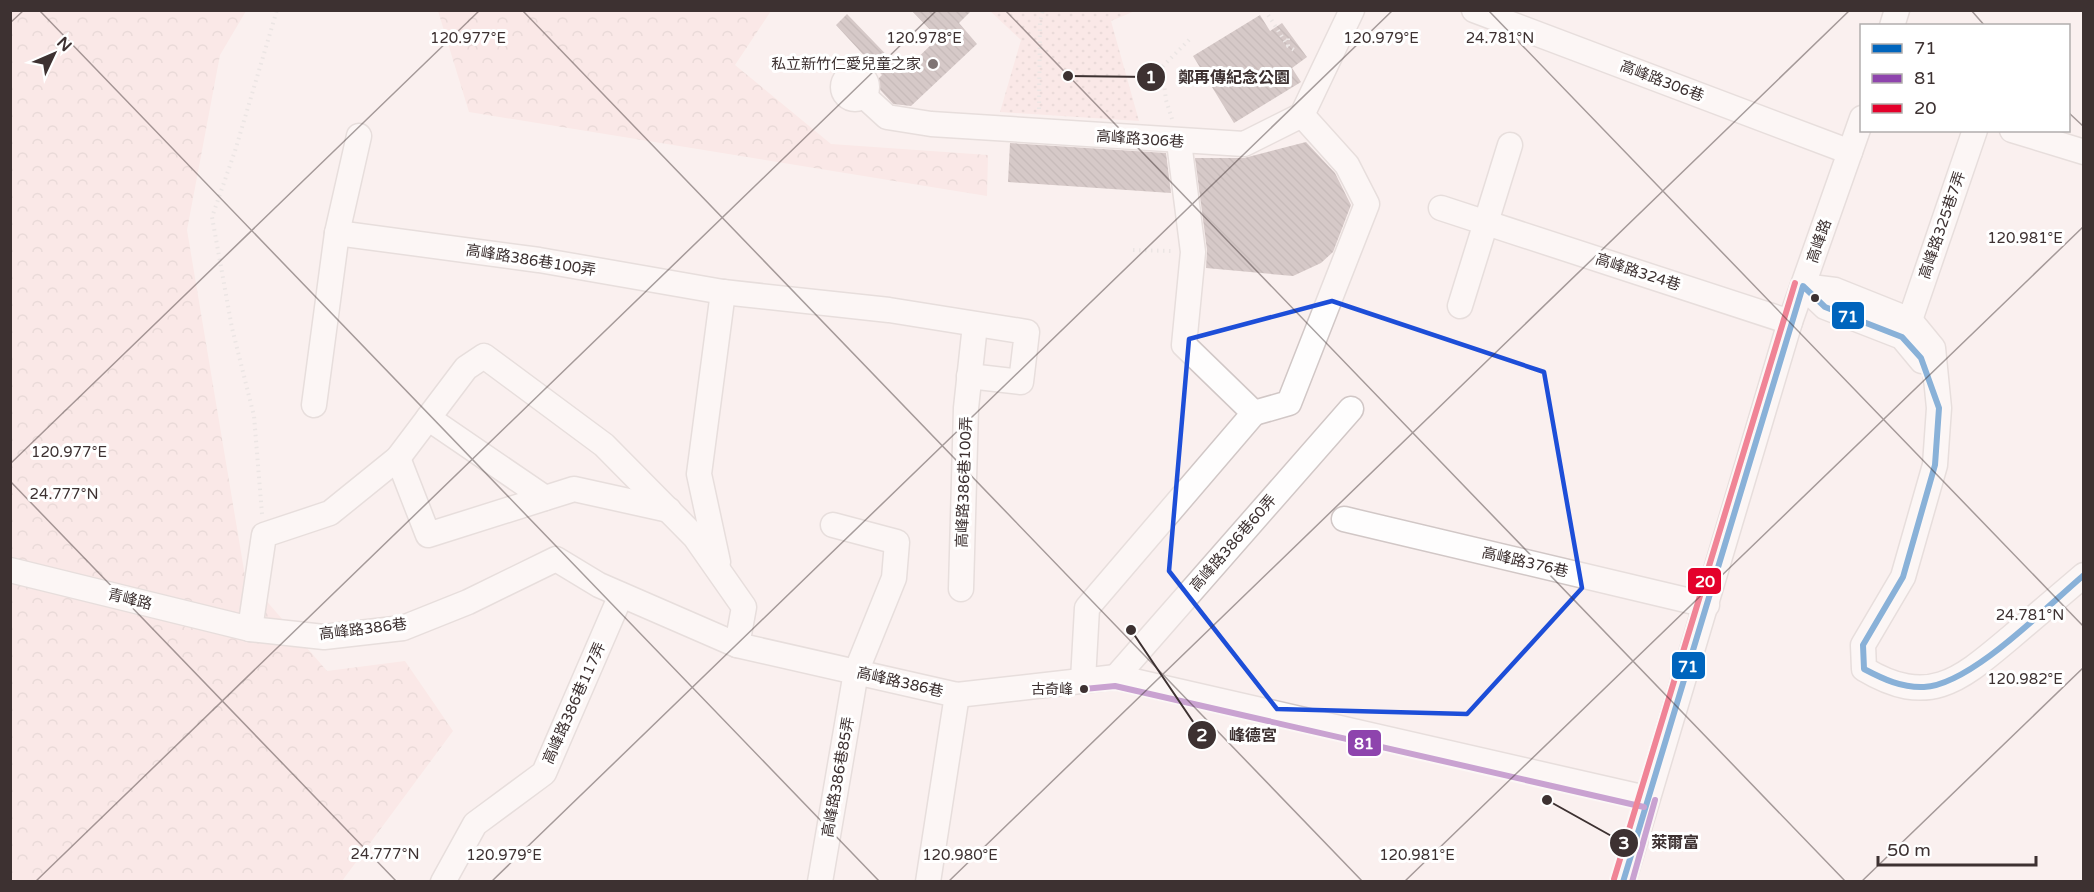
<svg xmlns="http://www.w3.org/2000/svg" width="2094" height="892" font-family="'Varela Round','Noto Sans TC',sans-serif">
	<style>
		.grass { fill: url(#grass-dots) }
		.forest { fill: url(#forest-crowns) }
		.building { fill: url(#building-back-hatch) }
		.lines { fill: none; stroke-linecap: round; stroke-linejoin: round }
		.minor-casing { stroke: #d1c7c6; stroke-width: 27 }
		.path { stroke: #dbd8d8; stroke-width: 4; stroke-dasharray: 1.5 4.5; stroke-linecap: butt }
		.minor { stroke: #fefdfd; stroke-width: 24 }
		.bus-1-casing { stroke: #fff; stroke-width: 10 }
		.bus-2-casing { stroke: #fff; stroke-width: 10 }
		.bus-3-casing { stroke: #fff; stroke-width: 10 }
		.bus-1 { stroke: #0065bd; stroke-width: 6 }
		.bus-2 { stroke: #8e44ad; stroke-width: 6 }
		.bus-3 { stroke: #e4002b; stroke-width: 6 }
		.marked { fill: none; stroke: #1d4ed8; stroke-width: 4.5; stroke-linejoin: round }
		.ticks { fill: none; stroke: #3d3131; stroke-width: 1.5; stroke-opacity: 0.45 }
		.poi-dot { fill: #7f7474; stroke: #fff; stroke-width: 2 }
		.bus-dot { fill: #3d3131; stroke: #fff; stroke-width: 2 }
		.labels { text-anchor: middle; stroke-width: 6; stroke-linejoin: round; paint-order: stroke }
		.bus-label { font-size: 14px; fill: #3d3131; stroke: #fff; text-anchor: end }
		.poi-label { font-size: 15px; fill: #3d3131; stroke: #fff; text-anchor: end }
		.street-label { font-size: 15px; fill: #3d3131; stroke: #fff }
		.ticks-label { font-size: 15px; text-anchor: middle; fill: #3d3131; stroke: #fff; stroke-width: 6; stroke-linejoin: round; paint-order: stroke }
		.leader { fill: none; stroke: #3d3131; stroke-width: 2 }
		.callout-dot { fill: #3d3131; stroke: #fff; stroke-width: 2 }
		.mark-label { font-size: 18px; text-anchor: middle; font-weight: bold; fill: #fff }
		.callout-label { font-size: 16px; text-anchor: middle; font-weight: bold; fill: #3d3131; stroke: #fff; stroke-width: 6; stroke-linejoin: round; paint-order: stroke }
		.line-badge { stroke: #fff; stroke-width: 2 }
		.badge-label { font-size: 16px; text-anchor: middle; font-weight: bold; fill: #fff }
	</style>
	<defs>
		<pattern id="grass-dots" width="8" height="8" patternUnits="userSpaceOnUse" patternTransform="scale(1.5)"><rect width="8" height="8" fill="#fadedd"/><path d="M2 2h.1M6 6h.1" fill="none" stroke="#d7bfbe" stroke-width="1.8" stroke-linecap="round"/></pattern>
		<pattern id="forest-crowns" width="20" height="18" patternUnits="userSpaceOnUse" patternTransform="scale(1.5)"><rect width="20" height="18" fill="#fadedd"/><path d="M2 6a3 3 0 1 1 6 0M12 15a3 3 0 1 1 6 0" fill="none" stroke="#d7bfbe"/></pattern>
		<pattern id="building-back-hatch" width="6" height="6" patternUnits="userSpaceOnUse" patternTransform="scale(1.5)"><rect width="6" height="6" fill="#ac9999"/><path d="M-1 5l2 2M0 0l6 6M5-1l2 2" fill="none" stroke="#8d7d7d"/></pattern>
	</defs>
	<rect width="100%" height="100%" fill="#faf0ef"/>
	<!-- grass -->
	<path class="grass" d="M990 11H1135L1111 21 1139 121 1000 112 1021 40Z"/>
	<!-- forest -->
	<g class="forest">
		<path d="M10 11H246L220 55 187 230 245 576 327 671 405 661 453 731 342 881H11Z"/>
		<path d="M438 11H771L735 65 831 144 988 155 987 196 469 112Z"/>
	</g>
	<!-- building -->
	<g class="building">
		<path d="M911 10H972L959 23 977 44 911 106 893 104 874 83 882 75 836 25 847 14 903 72 938 38Z"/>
		<path d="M1260 15 1270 31 1282 23 1307 57 1292 68 1301 82 1234 123 1193 56Z"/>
		<path d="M1306 142 1335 173 1351 205 1333 252 1321 263 1293 276 1206 268 1207 250 1195 158H1244Z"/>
		<path d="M1010 143 1166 153 1171 193 1008 182Z"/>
	</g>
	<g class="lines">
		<!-- minor casing -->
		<g class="minor-casing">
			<g id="minor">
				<path d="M1474 10 1850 152"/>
				<path d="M1892 26 1897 10"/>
				<circle cx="855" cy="87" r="12"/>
				<path d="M864 96 887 117 931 124 1244 144 1302 115 1352 10"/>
				<path d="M2012 130 2084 152"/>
				<path d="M1441 208 1790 322"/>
				<path d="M337 233 539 260 723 292 889 310 1027 332 1021 382 969 376"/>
				<path d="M1803 286 1835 290 1910 320 1933 348 1939 408 1935 465 1903 577 1863 645 1864 669C1929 708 1960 680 2010 638 2035 617 2059 596 2084 575"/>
				<path d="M1803 286 1825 307 1902 337 1922 361"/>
				<path d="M1460 306 1510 145"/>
				<path d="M1910 320 1975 130"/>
				<path d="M314 405 337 233 359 136"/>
				<path d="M1254 413 1289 403 1367 204 1347 165 1302 115"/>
				<path d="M428 418 545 498"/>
				<path d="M398 458 428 535 574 489 669 510"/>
				<path d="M1344 519 1707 605"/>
				<path d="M718 562 699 474 723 292"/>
				<path d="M10 570 250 629 324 637 403 628 468 602 556 559 599 585 737 645 957 695 1116 677 1646 798"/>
				<path d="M961 589 966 408 975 325"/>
				<path d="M250 629 264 535 330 513 398 458 466 368 484 356 604 445 695 537 744 607 737 645"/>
				<path d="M1116 677 1351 409"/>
				<path d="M1083 680 1087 608 1254 413 1184 345 1193 252 1179 142"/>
				<path d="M443 882 475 824 544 773 621 595"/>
				<path d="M820 882 856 672 894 578 897 542 833 525"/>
				<path d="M928 882 957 695"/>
				<path d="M1623 882 1790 322 1862 118"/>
			</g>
		</g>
		<!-- path -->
		<g class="path">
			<path d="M1265 10 1288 46 1297 52"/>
			<path d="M1288 46V35"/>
			<path d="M846 79 866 57"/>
			<path d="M1039 109 1040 22 1043 10"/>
			<path d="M1172 119 1166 100 1162 67 1190 39"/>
			<path d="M1133 250 1172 251"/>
			<path d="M262 514 254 416 232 328 212 217 235 151 277 10"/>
		</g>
		<!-- minor -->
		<use href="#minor" class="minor"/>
		<!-- bus-1 casing -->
		<g class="bus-1-casing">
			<path id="bus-1" d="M1623 882 1803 286 1825 307 1902 337 1921 358 1939 408 1935 465 1903 577 1863 645 1864 669C1883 679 1902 688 1924 687 1971 685 2047 606 2084 575"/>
		</g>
		<!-- bus-2 casing -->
		<g class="bus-2-casing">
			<g id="bus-2">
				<path d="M1084 689 1115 686 1644 807"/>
				<path d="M1632 882 1655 800"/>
			</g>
		</g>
		<!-- bus-3 casing -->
		<g class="bus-3-casing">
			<path id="bus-3" d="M1614 879 1795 283"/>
		</g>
		<!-- bus-1 -->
		<use href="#bus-1" class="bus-1"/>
		<!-- bus-2 -->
		<use href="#bus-2" class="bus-2"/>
		<!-- bus-3 -->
		<use href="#bus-3" class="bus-3"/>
	</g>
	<!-- marked area -->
	<path d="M0 0H2094V892H0ZM1332 301 1544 372 1582 588 1467 714 1277 709 1169 571 1189 339Z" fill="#faf0ef" fill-opacity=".55" fill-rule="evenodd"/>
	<path class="marked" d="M1332 301 1544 372 1582 588 1467 714 1277 709 1169 571 1189 339Z"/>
	<!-- ticks -->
	<path class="ticks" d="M39 10 880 882M522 10 1363 882M1005 10 1846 882M1488 10 2084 627M1971 10 1985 26M10 23 24 10M2068 112 2084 127M10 464 480 10M10 481 397 882M35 882 937 10M491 882 1393 10M948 882 1850 10M1404 882 2084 226M1861 882 2084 667"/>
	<!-- markers -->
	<circle class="poi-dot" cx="933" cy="64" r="6"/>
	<g class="bus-dot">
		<circle cx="1815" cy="298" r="5"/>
		<circle cx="1084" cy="689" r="5"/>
	</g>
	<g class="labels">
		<!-- bus labels -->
		<g class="bus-label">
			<text x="1073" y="694">古奇峰</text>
		</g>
		<!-- poi labels -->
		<g class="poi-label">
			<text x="921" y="69">私立新竹仁愛兒童之家</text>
		</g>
		<!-- street labels -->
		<g class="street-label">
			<text transform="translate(1662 81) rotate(21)" y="5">高峰路306巷</text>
			<text transform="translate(1140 139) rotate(4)" y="5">高峰路306巷</text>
			<text transform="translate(1942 225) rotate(-71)" y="5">高峰路325巷7弄</text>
			<text transform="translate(1819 241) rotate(-71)" y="5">高峰路</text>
			<text transform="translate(531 260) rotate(9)" y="5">高峰路386巷100弄</text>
			<text transform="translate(1638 272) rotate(18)" y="5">高峰路324巷</text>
			<text transform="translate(964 482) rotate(-88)" y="5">高峰路386巷100弄</text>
			<text transform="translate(1233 543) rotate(-49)" y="5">高峰路386巷60弄</text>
			<text transform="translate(1525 562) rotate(13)" y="5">高峰路376巷</text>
			<text transform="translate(130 599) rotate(14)" y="5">青峰路</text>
			<text transform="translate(363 629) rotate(-7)" y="5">高峰路386巷</text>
			<text transform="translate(900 682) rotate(13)" y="5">高峰路386巷</text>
			<text transform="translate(574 703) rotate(-66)" y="5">高峰路386巷117弄</text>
			<text transform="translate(838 777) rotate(-80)" y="5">高峰路386巷85弄</text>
		</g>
	</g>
	<g class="ticks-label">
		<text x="468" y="43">120.977°E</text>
		<text x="924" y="43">120.978°E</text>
		<text x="1381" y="43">120.979°E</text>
		<text x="1500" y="43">24.781°N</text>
		<text x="2025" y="243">120.981°E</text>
		<text x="69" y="457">120.977°E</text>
		<text x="64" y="499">24.777°N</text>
		<text x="2030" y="620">24.781°N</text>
		<text x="2025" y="684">120.982°E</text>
		<text x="385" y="859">24.777°N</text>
		<text x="504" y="860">120.979°E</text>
		<text x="960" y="860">120.980°E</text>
		<text x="1417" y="860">120.981°E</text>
	</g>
	<!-- callouts -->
	<path class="leader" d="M1068 76L1151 77M1131 630L1202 735M1547 800L1624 843"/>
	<g class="callout-dot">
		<circle cx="1068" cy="76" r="6"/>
		<circle cx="1131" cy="630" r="6"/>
		<circle cx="1547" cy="800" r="6"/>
		<circle cx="1151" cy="77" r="15"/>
		<circle cx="1202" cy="735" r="15"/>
		<circle cx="1624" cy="843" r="15"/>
	</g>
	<g class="mark-label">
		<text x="1151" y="83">1</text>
		<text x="1202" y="741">2</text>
		<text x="1624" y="849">3</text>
	</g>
	<g class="callout-label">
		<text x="1234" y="83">鄭再傳紀念公園</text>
		<text x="1253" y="741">峰德宮</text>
		<text x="1675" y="848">萊爾富</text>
	</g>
	<g class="line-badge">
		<rect x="1831" y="301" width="34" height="29" rx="6" fill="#0065bd"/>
		<rect x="1687" y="567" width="35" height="28" rx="6" fill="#e4002b"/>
		<rect x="1671" y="651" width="35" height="29" rx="6" fill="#0065bd"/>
		<rect x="1347" y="729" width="35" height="28" rx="6" fill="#8e44ad"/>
	</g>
	<g class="badge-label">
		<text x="1848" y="322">71</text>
		<text x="1705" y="587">20</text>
		<text x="1688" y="672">71</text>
		<text x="1364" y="749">81</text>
	</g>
	<!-- border -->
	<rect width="2094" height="892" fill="none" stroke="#3d3131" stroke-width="24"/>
	<!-- legend -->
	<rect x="1860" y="24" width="210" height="108" fill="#ffffff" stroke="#b1adad" stroke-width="1.5"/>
	<rect x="1872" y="44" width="30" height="9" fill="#0065bd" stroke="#b1adad" stroke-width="1.5"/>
	<text x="1914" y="54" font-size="18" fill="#3d3131">71</text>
	<rect x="1872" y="74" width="30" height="9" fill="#8e44ad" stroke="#b1adad" stroke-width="1.5"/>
	<text x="1914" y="84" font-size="18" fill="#3d3131">81</text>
	<rect x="1872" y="104" width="30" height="9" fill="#e4002b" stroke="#b1adad" stroke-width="1.5"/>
	<text x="1914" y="114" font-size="18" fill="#3d3131">20</text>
	<!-- north arrow -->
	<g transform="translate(54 54) rotate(46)" stroke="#ffffff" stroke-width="4.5" paint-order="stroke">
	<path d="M0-4.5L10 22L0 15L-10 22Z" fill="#3d3131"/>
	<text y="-9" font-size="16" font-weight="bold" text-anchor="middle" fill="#3d3131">N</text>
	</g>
	<!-- scale -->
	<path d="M1878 856v9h158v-9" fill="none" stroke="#3d3131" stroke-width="3"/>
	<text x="1887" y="856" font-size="18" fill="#3d3131" stroke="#ffffff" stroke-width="4.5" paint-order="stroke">50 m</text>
</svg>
